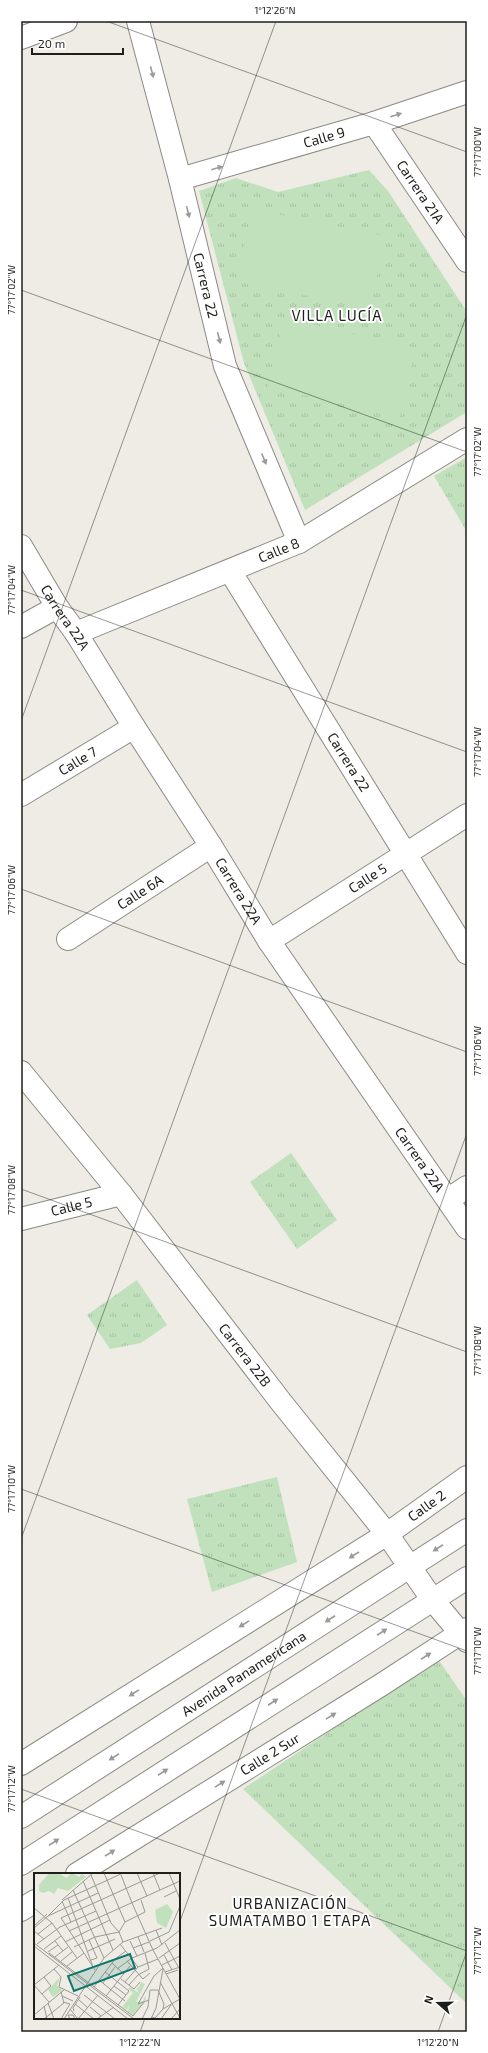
<svg xmlns="http://www.w3.org/2000/svg" width="488" height="2053" font-family="'Exo 2',sans-serif">
	<style>
		.grass { fill: url(#grass-tufts) }
		.pitch { fill: #c1e1bd }
		.lines { fill: none; stroke-linecap: round; stroke-linejoin: round }
		.street-casing { stroke: #8c8a83; stroke-width: 24 }
		.secondary-casing { stroke: #8c8a83; stroke-width: 24 }
		.primary-casing { stroke: #8c8a83; stroke-width: 24 }
		.street { stroke: #fff; stroke-width: 22 }
		.secondary { stroke: #fff; stroke-width: 22 }
		.primary { stroke: #fff; stroke-width: 22 }
		.oneway { fill: #9a9a98 }
		.ticks { fill: none; stroke: #1e1e1b; stroke-width: 1; stroke-opacity: 0.45 }
		.labels { text-anchor: middle; stroke-width: 4; stroke-linejoin: round; paint-order: stroke }
		.street-label { font-size: 14px; fill: #1e1e1b; stroke: #fff }
		.neighbourhood-label { font-size: 15px; letter-spacing: 1px; fill: #1e1e1b; stroke: #fff }
		.inset-road { fill: none; stroke: #9b9a94; stroke-width: 1 }
		.view { fill: #0f766e; fill-opacity: 0.15; stroke: #0f766e; stroke-width: 2 }
		.inset-edge { fill: none; stroke: #1e1e1b; stroke-width: 2 }
		.neatline { fill: none; stroke: #1e1e1b; stroke-width: 1.5 }
		.ticks-label { font-size: 10px; text-anchor: middle; fill: #1e1e1b }
	</style>
	<defs>
		<pattern id="grass-tufts" width="24" height="20" patternUnits="userSpaceOnUse"><rect width="24" height="20" fill="#c1e1bd"/><path d="M3 7l-1-3M5 7V3M7 7l1-3M15 17l-1-3M17 17v-4M19 17l1-3" fill="none" stroke="#a5c1a2"/></pattern>
	</defs>
	<rect width="100%" height="100%" fill="#eeece4"/>
	<!-- grass -->
	<g class="grass">
		<path d="M369 170 388 191 467 312V412L305 510 244 363 199 191 236 178 278 192Z"/>
		<path d="M467 457V532L434 476Z"/>
		<path d="M291 1153 337 1220 297 1249 250 1182Z"/>
		<path d="M137 1280 167 1325 141 1343 110 1349 87 1315Z"/>
		<path d="M277 1477 297 1562 212 1592 187 1499Z"/>
		<path d="M438 1659 467 1701V2004L243 1789Z"/>
	</g>
	<!-- pitch -->
	<g class="pitch">
		<path d="M252 209 385 236 370 309 237 281Z"/>
		<path d="M284 318 415 348 400 417 268 387Z"/>
	</g>
	<g class="lines">
		<!-- street casing -->
		<g class="street-casing">
			<g id="street">
				<path id="s1" d="M138 21 180 179 225 366 299 542"/>
				<path id="s2" d="M374 123 467 261"/>
				<path id="s3" d="M180 179 374 123 467 92"/>
				<path id="s4" d="M21 546 57 607 76 633 134 727 211 846 269 941 467 1228"/>
				<path id="s5" d="M230 571 467 953"/>
				<path d="M21 627 57 607"/>
				<path id="s6" d="M76 633 299 542 467 439"/>
				<path id="s7" d="M21 795 134 727"/>
				<path id="s8" d="M68 939 211 846"/>
				<path id="s9" d="M269 941 467 815"/>
				<path d="M449 1199 467 1187"/>
				<path id="s10" d="M21 1764 387 1534 467 1477"/>
				<path id="s11" d="M77 1874 381 1685 467 1629"/>
				<path d="M21 1910 35 1901"/>
			</g>
		</g>
		<!-- secondary casing -->
		<g class="secondary-casing">
			<g id="secondary">
				<path d="M21 38 66 21"/>
				<path id="s12" d="M21 1072 121 1194 281 1402 387 1534 432 1599 467 1641"/>
				<path id="s13" d="M21 1219 121 1194"/>
			</g>
		</g>
		<!-- primary casing -->
		<g class="primary-casing">
			<g id="primary">
				<path id="s14" d="M21 1817 467 1530"/>
				<path d="M21 1864 467 1578"/>
			</g>
		</g>
		<!-- street -->
		<use href="#street" class="street"/>
		<!-- secondary -->
		<use href="#secondary" class="secondary"/>
		<!-- primary -->
		<use href="#primary" class="primary"/>
	</g>
	<!-- one-way arrows -->
	<defs><path id="oneway-solid" d="M-6-.8H1V-3.2L6.5 0L1 3.2V.8H-6Z"/></defs>
	<g class="oneway">
		<use href="#oneway-solid" transform="translate(152 72) rotate(75)"/>
		<use href="#oneway-solid" transform="translate(396 115) rotate(-18)"/>
		<use href="#oneway-solid" transform="translate(217 168) rotate(-16)"/>
		<use href="#oneway-solid" transform="translate(188 212) rotate(76)"/>
		<use href="#oneway-solid" transform="translate(219 338) rotate(76)"/>
		<use href="#oneway-solid" transform="translate(264 459) rotate(67)"/>
		<use href="#oneway-solid" transform="translate(438 1548) rotate(147)"/>
		<use href="#oneway-solid" transform="translate(354 1555) rotate(148)"/>
		<use href="#oneway-solid" transform="translate(330 1619) rotate(147)"/>
		<use href="#oneway-solid" transform="translate(244 1624) rotate(148)"/>
		<use href="#oneway-solid" transform="translate(382 1632) rotate(-33)"/>
		<use href="#oneway-solid" transform="translate(426 1656) rotate(-33)"/>
		<use href="#oneway-solid" transform="translate(134 1693) rotate(148)"/>
		<use href="#oneway-solid" transform="translate(273 1702) rotate(-33)"/>
		<use href="#oneway-solid" transform="translate(331 1716) rotate(-32)"/>
		<use href="#oneway-solid" transform="translate(114 1757) rotate(147)"/>
		<use href="#oneway-solid" transform="translate(163 1772) rotate(-33)"/>
		<use href="#oneway-solid" transform="translate(220 1784) rotate(-32)"/>
		<use href="#oneway-solid" transform="translate(54 1842) rotate(-33)"/>
		<use href="#oneway-solid" transform="translate(110 1853) rotate(-32)"/>
	</g>
	<!-- ticks -->
	<path class="ticks" d="M106 21 467 152M21 290 467 452M21 590 467 752M21 721 276 21M21 889 467 1052M21 1189 467 1352M21 1489 467 1651M21 1539 467 314M21 1789 467 1951M179 1924 467 1133M140 2032 145 2018M438 2032 467 1951"/>
	<g class="labels">
		<!-- street labels -->
		<g class="street-label">
			<text dy="5" stroke="none"><textPath href="#s3" startOffset="150">Calle 9</textPath></text>
			<text dy="5" stroke="none"><textPath href="#s2" startOffset="83">Carrera 21A</textPath></text>
			<text dy="5" stroke="none"><textPath href="#s1" startOffset="273">Carrera 22</textPath></text>
			<text dy="5" stroke="none"><textPath href="#s6" startOffset="219">Calle 8</textPath></text>
			<text dy="5" stroke="none"><textPath href="#s4" startOffset="84">Carrera 22A</textPath></text>
			<text dy="5" stroke="none"><textPath href="#s7" startOffset="66">Calle 7</textPath></text>
			<text dy="5" stroke="none"><textPath href="#s5" startOffset="225">Carrera 22</textPath></text>
			<text dy="5" stroke="none"><textPath href="#s9" startOffset="117">Calle 5</textPath></text>
			<text dy="5" stroke="none"><textPath href="#s4" startOffset="408">Carrera 22A</textPath></text>
			<text dy="5" stroke="none"><textPath href="#s8" startOffset="86">Calle 6A</textPath></text>
			<text dy="5" stroke="none"><textPath href="#s4" startOffset="732">Carrera 22A</textPath></text>
			<text dy="5" stroke="none"><textPath href="#s13" startOffset="52">Calle 5</textPath></text>
			<text dy="5" stroke="none"><textPath href="#s12" startOffset="361">Carrera 22B</textPath></text>
			<text dy="5" stroke="none"><textPath href="#s10" startOffset="481">Calle 2</textPath></text>
			<text dy="5" stroke="none"><textPath href="#s14" startOffset="265">Avenida Panamericana</textPath></text>
			<text dy="5" stroke="none"><textPath href="#s11" startOffset="227">Calle 2 Sur</textPath></text>
		</g>
		<!-- neighbourhood labels -->
		<g class="neighbourhood-label">
			<text x="337" y="321">VILLA LUCÍA</text>
			<text x="290" y="1909">URBANIZACIÓN<tspan x="290" dy="17">SUMATAMBO 1 ETAPA</tspan></text>
		</g>
	</g>
	<!-- overview -->
	<g transform="translate(34 1873)">
		<rect width="146" height="146" fill="#eeece4"/>
		<path d="M15 0H25L32 5 38 0 45 4 48 1 52 4 34 18 24 15 20 21 15 18 9 20 5 18V12ZM26 104 23 113 29 117 19 124 14 117ZM107 109 111 111 102 129 109 128 111 123 112 126 99 142 94 139 95 132 93 137 88 134 99 120 94 116 96 114 105 120 102 115 105 116 103 114H105Z" fill="#c1e1bd"/>
		<path d="M133 31 139 39 132 55 123 50 121 37Z" fill="#c1e1bd"/>
		<path class="inset-road" d="M70 0 91 49M103 0 113 23M119 0 126 17M135 0 146 26M57 2 77 50 85 59 89 69M87 2 98 30M49 8 79 77M39 17 70 85M130 24 142 18M34 25 59 94M28 27 59 0M28 28 37 49M98 30 119 77 146 126M0 35 18 50 43 85M13 44 30 27 89 0M91 49 111 39 107 27M0 53 13 41M0 55 14 43 64 20M122 57 128 72M0 58 10 66M35 58 146 8M4 61 18 50M104 64 110 79M55 67 63 85 57 87M21 68 29 78M96 68 103 83M116 68 135 59 146 33M31 69 76 47M0 70 100 146M131 70 146 97M3 71 26 54 62 38M86 71 104 94M0 73 94 146M40 74 61 64 85 59 91 49M99 75 115 69M10 76 27 63M54 78 81 66M14 79 24 72M15 80 99 143M111 80 115 96M130 82 138 97M21 84 34 74M125 85 146 70M27 88 38 79M93 88 109 106 116 100M78 90 90 101M128 92 146 83M33 93 50 80M20 96 27 104 25 114 44 123M83 96 98 85 123 75 146 57M61 97 27 45 126 0M71 99 95 118 84 132M131 99 146 94M132 101 144 97M87 106 100 116 106 109M65 107 91 128M91 109 104 94 124 86M126 109 146 145M69 110 81 94M0 112 25 92M0 112 15 129M95 112 104 102 115 96M80 113 92 122M60 114 81 86 92 78M8 121 17 113 10 104M50 122 81 146M28 123 39 128M72 123 96 93M45 127 54 135M115 127 104 131 120 103 129 95M14 130 20 146M41 131 60 146M10 133 13 146M56 134 67 143M36 136 44 146 64 122M40 138 39 135 46 124M0 142 30 117M99 143 111 128M117 144 121 145 129 136 146 126M10 146 30 130 27 119M27 146 36 131 29 129M30 146 70 85 89 69 128 55M36 146 34 142H39L41 146M63 146 80 134M108 146 114 134 116 117H124L130 131 129 136M117 146 122 135 129 96M127 146 137 132M137 146 146 136"/>
		<path class="view" d="M96 81 101 95 40 118 34 103Z"/>
		<rect width="146" height="146" class="inset-edge"/>
	</g>
	<!-- border -->
	<rect width="488" height="2053" fill="none" stroke="#ffffff" stroke-width="44"/>
	<!-- north arrow -->
	<g transform="translate(438 2003) rotate(290)" stroke="#ffffff" stroke-width="3" paint-order="stroke">
	<path d="M0-3L7 15L0 10L-7 15Z" fill="#1e1e1b"/>
	<text y="-6" font-size="11" font-weight="bold" text-anchor="middle" fill="#1e1e1b">N</text>
	</g>
	<!-- scale -->
	<path d="M32 48v6h91v-6" fill="none" stroke="#1e1e1b" stroke-width="2"/>
	<text x="38" y="48" font-size="12" fill="#1e1e1b" stroke="#ffffff" stroke-width="3" paint-order="stroke">20 m</text>
	<rect x="22" y="22" width="444" height="2009" class="neatline"/>
	<g class="ticks-label">
		<text x="275" y="14">1°12'26"N</text>
		<text transform="translate(477 152) rotate(-90)" y="4">77°17'00"W</text>
		<text transform="translate(11 290) rotate(-90)" y="4">77°17'02"W</text>
		<text transform="translate(477 452) rotate(-90)" y="4">77°17'02"W</text>
		<text transform="translate(11 590) rotate(-90)" y="4">77°17'04"W</text>
		<text transform="translate(477 752) rotate(-90)" y="4">77°17'04"W</text>
		<text transform="translate(11 890) rotate(-90)" y="4">77°17'06"W</text>
		<text transform="translate(477 1051) rotate(-90)" y="4">77°17'06"W</text>
		<text transform="translate(11 1190) rotate(-90)" y="4">77°17'08"W</text>
		<text transform="translate(477 1351) rotate(-90)" y="4">77°17'08"W</text>
		<text transform="translate(11 1489) rotate(-90)" y="4">77°17'10"W</text>
		<text transform="translate(477 1651) rotate(-90)" y="4">77°17'10"W</text>
		<text transform="translate(11 1789) rotate(-90)" y="4">77°17'12"W</text>
		<text transform="translate(477 1951) rotate(-90)" y="4">77°17'12"W</text>
		<text x="140" y="2046">1°12'22"N</text>
		<text x="438" y="2046">1°12'20"N</text>
	</g>
</svg>
